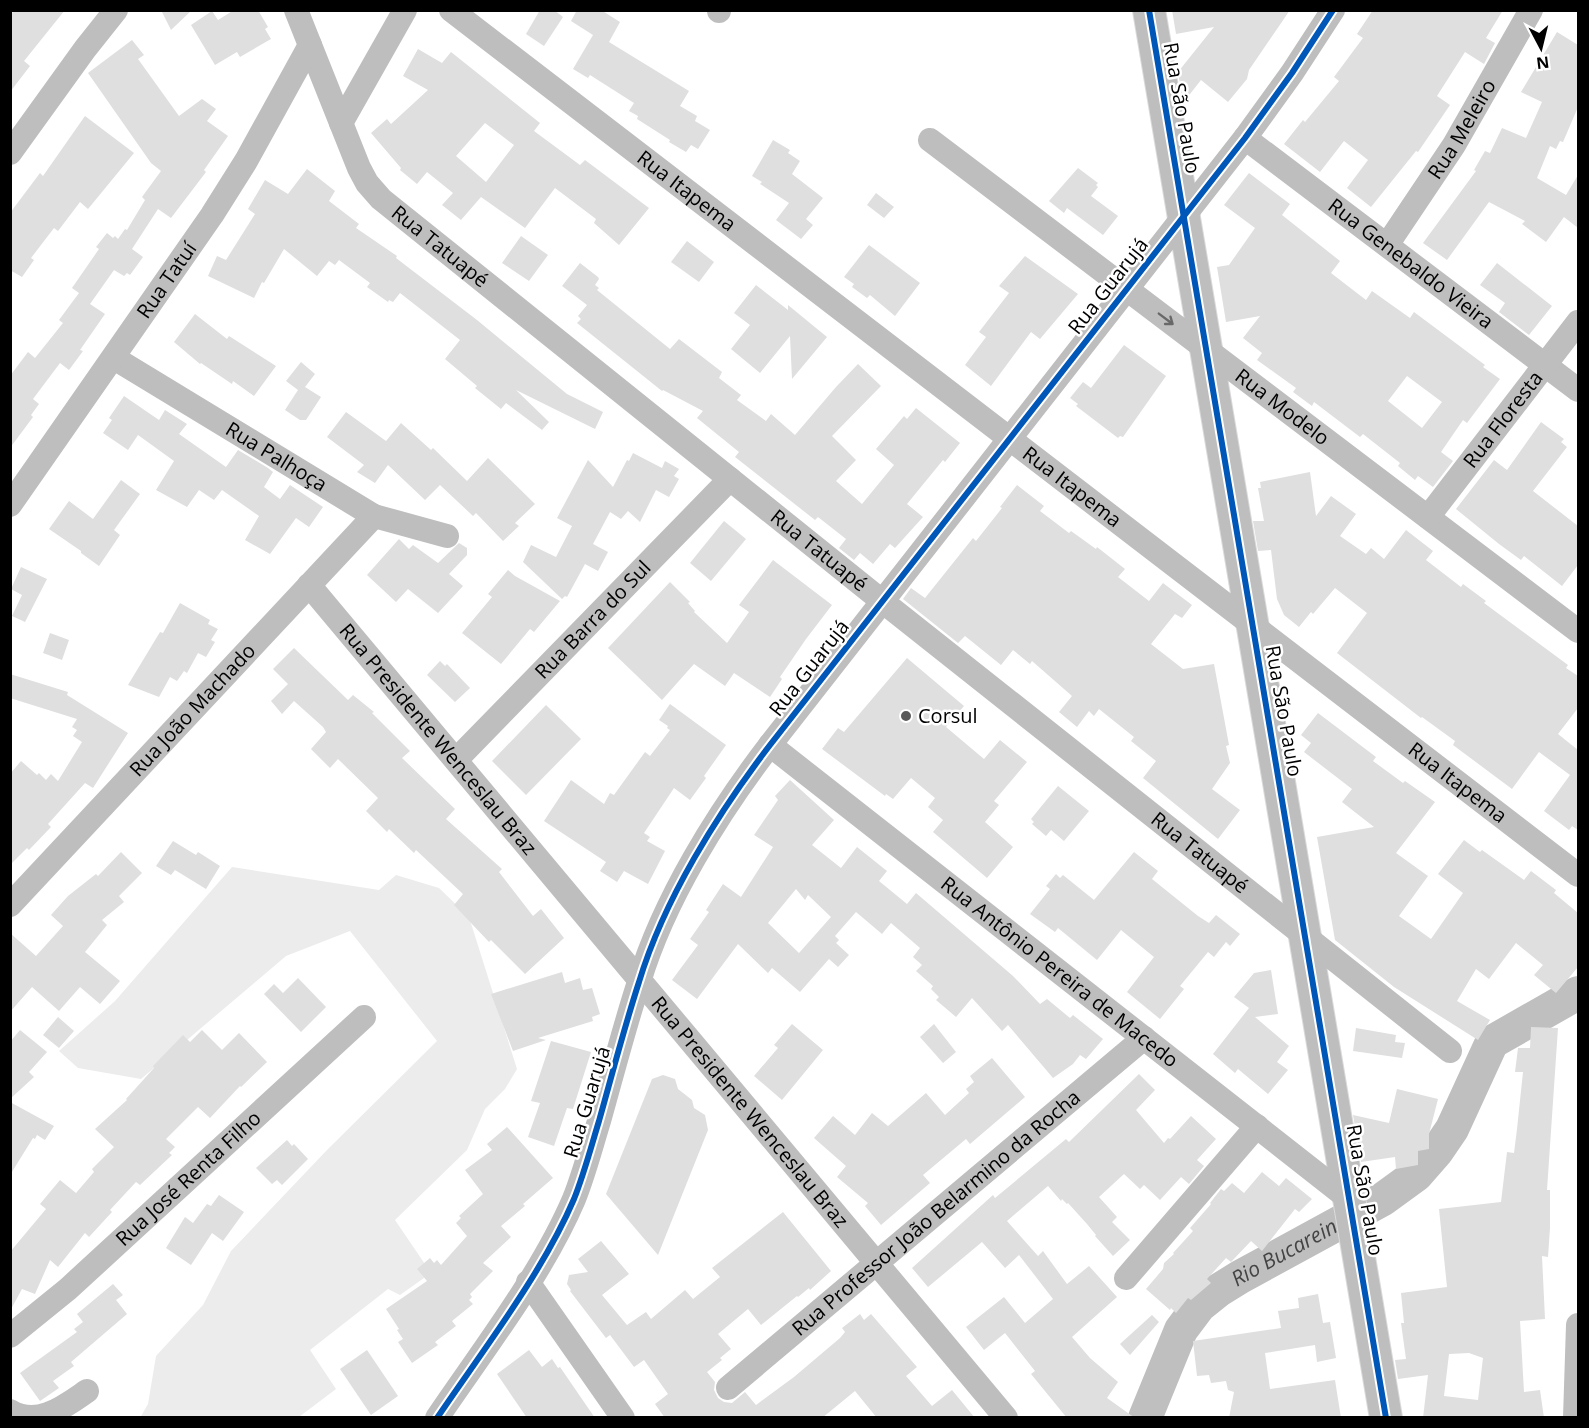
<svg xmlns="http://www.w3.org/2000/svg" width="1589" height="1428" font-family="'Open Sans',sans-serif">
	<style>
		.green { fill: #ececec }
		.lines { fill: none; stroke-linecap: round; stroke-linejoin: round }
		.river { stroke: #bfbfbf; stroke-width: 34 }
		.building { fill: #dfdfdf; fill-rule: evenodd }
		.major-casing { stroke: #dbdbdb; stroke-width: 34 }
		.minor { stroke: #bebebe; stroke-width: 24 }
		.major { stroke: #bebebe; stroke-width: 32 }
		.cycleway-casing { stroke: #fff; stroke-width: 10 }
		.cycleway { stroke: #0057b8; stroke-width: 6 }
		.oneway { stroke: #686868 }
		.poi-dot { fill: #595959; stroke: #fff; stroke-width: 2 }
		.labels { text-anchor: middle; stroke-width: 5; stroke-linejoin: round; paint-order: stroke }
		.street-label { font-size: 20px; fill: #000; stroke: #fff }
		.poi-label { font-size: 20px; fill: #000; stroke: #fff; text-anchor: start }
		.water-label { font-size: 21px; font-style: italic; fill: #444; stroke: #fff }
	</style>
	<rect width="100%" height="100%" fill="#fff"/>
	<!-- green -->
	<path class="green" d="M232 867 379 890 396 875 439 888 469 917 517 1069 505 1089 485 1109 467 1150 395 1220 431 1273 400 1295 388 1289 310 1350 336 1389 299 1417 140 1418 148 1404 156 1356 203 1305 231 1251 327 1150 437 1041 350 931 286 956 141 1079 78 1068 59 1051 115 1001Z"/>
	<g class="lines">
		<!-- river -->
		<path class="river" id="s1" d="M1145 1418 1181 1330 1199 1306 1219 1290 1240 1277 1383 1199 1416 1175 1437 1151 1452 1129 1492 1042 1578 993"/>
	</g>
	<!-- building -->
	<g class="building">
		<path d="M15 10H65L24 61 30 66 10 92V15Z"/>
		<path d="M161 10H192L171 30Z"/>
		<path d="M234 10H258L268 27 265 29 271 39 240 57 237 52 215 65 191 25 212 11 218 20Z"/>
		<path d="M540 10H554L563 17 544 46 526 34Z"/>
		<path d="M577 10H601L620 22 609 42 689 91 680 106 697 116 695 121 710 130 698 149 691 145 686 152 669 142 670 140 637 119 638 116 629 111 634 103 590 75 588 78 573 69 593 35 571 21Z"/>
		<path d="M1172 10H1290L1249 70 1247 79 1228 102 1201 80 1183 103 1178 72 1214 27 1176 34Z"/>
		<path d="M1373 10H1503L1486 38 1495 43 1484 64 1465 52 1437 96 1450 105 1418 152 1416 151 1371 207 1347 188 1368 160 1344 141 1320 172 1284 144 1303 120 1305 122 1339 81 1334 77 1363 38 1357 34Z"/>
		<path d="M1557 32 1578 45V107L1563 142 1560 141 1556 149 1550 146 1537 178 1566 195 1578 175V228L1564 217 1546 242 1522 224 1525 221 1489 202 1447 260 1423 243 1476 171 1474 170 1485 151 1490 153 1502 128 1526 138 1542 102 1521 92Z"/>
		<path d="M132 40 144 55 138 59 179 116 202 99 216 109 207 121 228 136 204 170 206 172 171 218 158 209 132 249 143 257 130 275 127 273 124 276 114 270 90 304 105 314 80 350 83 351 69 370 60 363 33 399 39 404 31 415 33 417 10 448V376L28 352 35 358 63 323 59 320 79 293 72 288 99 249 96 247 107 233 113 238 115 236 118 239 125 229 127 230 145 200 142 197 161 171 151 163 88 73Z"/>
		<path d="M418 49 442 63 451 52 540 123 534 131 580 165 585 160 649 208 619 245 594 223 596 219 555 188 525 228 481 197 461 220 442 205 453 193 427 172 417 184 400 170 401 168 371 133 387 119 391 124 428 90 403 76ZM485 123 514 145 486 182 456 156Z"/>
		<path d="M85 116 134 153 88 209 80 202 58 231 54 228 31 258 34 260 22 277 10 270V213L40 173 43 176Z"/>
		<path d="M773 140 790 150 788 153 800 161 792 174 823 198 806 219 813 225 801 239 776 220 789 203 760 184 762 182 752 176Z"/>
		<path d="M1078 168 1098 183 1096 185 1098 187 1091 196 1118 216 1103 235 1067 208 1064 213 1049 201Z"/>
		<path d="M307 169 335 191 329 201 359 224 356 228 397 256 396 258 477 320 567 394 603 412 595 429 516 390 549 422 542 430 506 403 501 409 475 388 477 386 445 359 460 340 400 293 393 302 389 300 388 302 367 287 370 283 339 260 335 265 329 261 317 276 284 249 264 283 262 282 254 298 208 276 217 256 226 260 255 214 248 209 265 180 288 194Z"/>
		<path d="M1249 173 1290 204 1282 215 1340 261 1331 273 1366 300 1372 291 1410 318 1414 312 1485 365 1483 367 1500 379 1467 423 1463 420 1441 452 1453 461 1433 487 1418 476 1415 480 1398 466 1400 463 1363 434 1360 437 1314 402 1312 406 1293 392 1296 388 1257 360 1262 353 1243 338 1260 316 1226 322 1217 267 1229 265 1255 228 1224 205ZM1407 376 1442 402 1422 428 1388 401Z"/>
		<path d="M876 193 894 207 884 218 867 205Z"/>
		<path d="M521 236 548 255 529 281 502 263Z"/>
		<path d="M687 241 714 262 699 282 671 262Z"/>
		<path d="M869 245 920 283 895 316 870 295 867 298 852 287 854 284 844 277Z"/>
		<path d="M1025 256 1078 294 1040 339 1031 332 991 386 965 365 986 337 979 332 1009 293 999 286Z"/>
		<path d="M580 263 598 277 599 279 595 285 599 288 597 290 670 349 679 339 722 372 719 378 741 395 737 400 766 421 771 414 795 435 836 387 858 364 881 386 832 436 856 460 836 481 862 504 894 465 876 449 904 416 907 419 916 408 960 443 945 462 943 460 907 504 923 517 895 548 890 544 873 564 860 553 854 560 839 548 846 539 818 517 815 520 735 457 739 452 697 418 703 411 663 390 662 391 577 323 581 319 578 316 587 305 562 286Z"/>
		<path d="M1497 263 1552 306 1529 335 1499 312 1505 303 1480 285Z"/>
		<path d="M756 285 788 310V305L827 337 792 379 790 336 760 373 731 349 750 325 734 313Z"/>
		<path d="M195 314 227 339 229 336 276 366 254 396 233 381 232 384 201 363 200 364 174 342Z"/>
		<path d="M1124 345 1166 376 1123 437 1120 436 1118 438 1076 406 1078 404 1070 398 1083 382 1091 388Z"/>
		<path d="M301 362 315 374 305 387 321 397 306 420H300L285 410 298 390 286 381Z"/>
		<path d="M124 396 159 420 165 410 187 424 179 434 226 467 238 450 268 468 273 472 264 487 280 499 290 485 323 507 309 527 296 518 270 554 245 540 259 516 222 490 214 500 199 490 187 507 156 490 174 461 138 435 128 450 103 433 112 420 109 418Z"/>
		<path d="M346 412 386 441 401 423 431 450 433 448 467 481 488 458 535 504 515 523 519 526 503 541 476 513 473 516 440 485 425 500 388 465 375 483 357 472 364 465 327 437Z"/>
		<path d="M1541 422 1564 439 1561 442 1567 447 1533 491 1578 526V565L1562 586 1524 556 1521 560 1499 544 1456 509 1494 460 1507 470Z"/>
		<path d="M633 453 662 468 665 461 679 469 674 476 679 479 669 497 656 490 640 522 628 511 621 519 610 512 593 544 608 552 598 571 585 564 567 597 565 596 562 599 523 562 531 545 556 557 572 526 557 518 588 460 613 487 627 460 629 461Z"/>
		<path d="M1310 472 1316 516 1331 496 1356 514 1340 536 1366 554 1371 548 1384 559 1406 530 1433 551 1426 560 1461 587 1463 584 1486 601 1484 603 1568 665 1566 668 1578 676V708L1558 734 1578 750V830L1572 826 1569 830 1544 811 1570 775 1539 752 1512 789 1453 745 1455 741 1422 717 1421 718 1337 653 1367 613 1335 588 1313 614 1311 612 1299 627 1284 615 1277 599 1271 550 1258 551 1253 521H1264L1258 488H1261L1260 482Z"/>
		<path d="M121 480 140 494 114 530 120 535 99 566 81 553V551L49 529 69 501 93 519Z"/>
		<path d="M1017 485 1044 506 1040 511 1069 533 1071 531 1096 549 1097 547 1125 569 1118 577 1149 601 1163 583 1192 605 1182 618 1175 614 1151 644 1183 669 1214 664 1229 745 1226 746 1230 763 1212 789 1240 810 1218 839 1143 778 1156 761 1131 741 1134 737 1099 709 1094 716 1089 711 1077 727 1059 712 1072 696 1032 661 1030 664 1013 650 1001 665 965 636 958 643 903 599 911 588 925 598 973 538 976 541 1002 508 1000 507Z"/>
		<path d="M724 521 746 539 711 581 690 563Z"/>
		<path d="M399 539 409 549 413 545 438 563 459 543 467 548V555L449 574 463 586 438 613 408 589 396 602 367 575Z"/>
		<path d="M773 560 832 605 806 639 780 677 782 679 770 697 734 673 725 686 694 664 662 700 608 648 670 582 690 602 688 603 695 611 694 612 727 643 749 612 739 605Z"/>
		<path d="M21 567 47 579 25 622 12 616 22 595 11 589Z"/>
		<path d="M508 570 515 576 560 601 534 632 530 629 501 664 462 633 492 597 488 594Z"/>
		<path d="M180 603 210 620 208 624 218 629 211 640 215 642 206 657 198 653 187 673 184 671 177 681 170 677 159 697 128 685 160 632 163 633Z"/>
		<path d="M50 633 69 640 62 660 43 653Z"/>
		<path d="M294 648 348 700 353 695 374 712 372 713 410 751 402 758 455 809 446 819 502 869 499 872 533 916 541 909 564 938 525 974 491 940 489 942 454 905 463 894 416 850 414 853 389 829 387 832 366 811 378 798 338 759 330 768 311 749 326 732 323 727 294 701 282 714 271 701 288 684 273 669Z"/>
		<path d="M907 658 964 706 946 727 984 759 1000 740 1027 762 994 801 999 805 985 822 1013 847 987 878 933 832 943 820 928 807 935 798 911 778 893 799 886 794 885 796 822 749 838 728 844 732Z"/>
		<path d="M440 661 445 666 447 664 470 688 455 702 427 675Z"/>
		<path d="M10 674 68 692 67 695 128 733 93 788 85 783 48 824 51 827 29 850 27 848 10 865V774L21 761 37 775 39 773 46 780 51 774 58 781 82 742 73 736 77 730 72 727 77 719 10 698Z"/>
		<path d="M670 704 726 745 704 776 706 778 690 800 674 788 644 833 650 837 647 841 665 851 648 884 624 871 617 882 600 871 606 862 544 821 571 780 604 804 610 793 614 795 645 752 650 756 670 730 667 728 668 726 659 720Z"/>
		<path d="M546 705 581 739 526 795 492 761Z"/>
		<path d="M1318 713 1376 757 1373 761 1403 783 1405 781 1435 802 1396 853 1428 876 1399 916 1431 939 1463 893 1438 874 1464 840 1480 852 1482 850 1524 880 1531 871 1556 890 1554 893 1578 913V967L1556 993 1534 975 1543 965 1516 943 1489 979 1476 969 1457 1001 1490 1020 1478 1040 1394 987 1335 940 1317 837 1374 827 1342 802 1352 789 1304 752 1311 743 1301 735Z"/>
		<path d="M790 780 834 820 812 845 841 868 857 847 887 871 879 881 907 904 916 893 1013 976 1040 1004 1047 999 1070 1018 1073 1015 1103 1039 1086 1059 1080 1055 1073 1064 1053 1078 1008 1025 1002 1031 972 998 956 1017 936 1000 939 997 931 989 933 986 916 971 922 965 913 957 920 948 891 923 882 934 856 912 835 936 839 940 836 943 849 955 838 967 829 959 800 992 772 968 768 973 738 944 697 999 672 980 698 945 690 939 709 912 706 910 723 884 741 897 773 847 754 835 778 800 775 796ZM796 889 805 900 808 895 831 917 799 953 768 923Z"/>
		<path d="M1058 786 1089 811 1064 841 1051 830 1046 836 1032 824 1034 822 1031 819Z"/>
		<path d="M173 841 196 855 198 852 220 866 206 889 175 870 171 875 156 866Z"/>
		<path d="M121 852 142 873 119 896 124 902 102 920 107 925 85 952 120 981 100 1004 80 987 59 1011 32 987 10 1012V933L36 956 63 926 51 915 68 896 96 874 98 876Z"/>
		<path d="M1134 852 1158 871 1152 879 1198 916 1209 923 1216 915 1240 934 1230 946 1226 942 1214 957 1208 952 1180 986 1184 989 1160 1019 1127 992 1154 957 1121 930 1097 960 1058 928 1055 932 1030 914 1050 889 1046 886 1056 874 1060 878 1063 875 1094 900Z"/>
		<path d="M1271 970 1278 1014 1255 1017 1289 1046 1277 1062 1288 1070 1268 1094 1238 1069 1235 1073 1213 1054 1249 1008 1234 997 1254 973Z"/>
		<path d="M562 972 565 983 580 978 583 990 592 988 600 1014 592 1017 593 1021 538 1038 546 1040 513 1051 491 994Z"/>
		<path d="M298 978 326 1007 301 1032 264 994 274 984 283 993Z"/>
		<path d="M58 1017 74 1031 59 1048 43 1035Z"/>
		<path d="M792 1024 823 1050 782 1100 754 1076 778 1048 774 1045Z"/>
		<path d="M934 1024 956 1052 943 1063 920 1037Z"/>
		<path d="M1531 1027 1558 1028 1547 1190H1550V1228L1548 1257 1542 1256 1545 1319 1520 1321 1524 1392 1540 1390 1544 1418H1423L1428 1375 1398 1379 1395 1360 1406 1359 1401 1323H1404L1401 1293 1447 1287 1439 1209 1501 1202 1507 1152 1514 1153 1517 1129 1523 1072H1515L1518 1048H1530ZM1469 1353 1483 1358 1478 1400 1444 1396 1449 1354Z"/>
		<path d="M1356 1028 1396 1035 1395 1042 1405 1043 1402 1058 1353 1051Z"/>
		<path d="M20 1030 47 1052 29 1072 34 1077 10 1099V1042Z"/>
		<path d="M202 1030 222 1050 239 1033 267 1062 241 1087 240 1086 210 1118 198 1107 166 1139 175 1147 169 1153 172 1155 140 1185 136 1182 110 1210 112 1212 89 1237 85 1233 58 1267 50 1260 35 1294 22 1289 10 1311V1252L46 1209 40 1204 60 1180 76 1193 94 1172 92 1169 114 1147 95 1129 127 1100 126 1099 154 1068 153 1066 183 1035 190 1042Z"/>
		<path d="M551 1041 591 1052 573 1109 567 1108 554 1146 528 1137 540 1103 531 1101Z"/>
		<path d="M992 1058 1025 1097 970 1144 966 1139 923 1175 930 1183 881 1225 865 1206 868 1203 837 1177 846 1166 814 1138 833 1116 855 1135 872 1113 888 1126 926 1093 945 1115 969 1093 966 1089 974 1082 970 1076Z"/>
		<path d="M1139 1074 1155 1090 1136 1110 1164 1143 1168 1138 1170 1139 1191 1116 1216 1139 1197 1160 1204 1166 1189 1184 1181 1177 1160 1200 1144 1185 1140 1189 1124 1174 1099 1197 1117 1217 1112 1222 1130 1240 1113 1256 1095 1236 1096 1235 1087 1224 1068 1203 1067 1204 1062 1199 1061 1201 1048 1186 1007 1221 1038 1256 1043 1251 1067 1284 1089 1266 1117 1297 1072 1337 1090 1358 1118 1382 1107 1398 1135 1418H1067L1031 1374 1035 1371 1005 1333 984 1350 966 1327 1004 1297 1025 1323 1053 1299 1019 1255 1005 1268 982 1242 928 1287 912 1268 993 1195 995 1198 1066 1139 1069 1142Z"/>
		<path d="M663 1075 675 1079 678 1089 692 1100 694 1108 705 1115 708 1130 658 1255 606 1194 652 1079Z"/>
		<path d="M1397 1089 1438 1099 1429 1134V1149L1418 1151V1165L1396 1169 1395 1157 1361 1162 1353 1115 1389 1123Z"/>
		<path d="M10 1102 54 1126 45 1140 37 1135 35 1139 33 1138 10 1175Z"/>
		<path d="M507 1127 553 1178 523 1204 525 1206 501 1226 511 1237 483 1263 493 1271 470 1294 472 1297 469 1300 473 1304 452 1321 456 1326 435 1342 438 1345 412 1363 398 1342 403 1339 397 1330 399 1329 386 1309 427 1281 417 1269 430 1258 434 1263 437 1260 441 1265 467 1236 456 1223 461 1218 459 1216 483 1194 465 1170 492 1150 487 1144Z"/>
		<path d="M287 1140 292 1146 294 1144 308 1159 282 1185 277 1180 272 1184 256 1168Z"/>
		<path d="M1262 1172 1279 1186 1286 1178 1312 1199 1299 1212 1295 1209 1262 1251 1251 1241 1231 1262 1226 1258 1207 1279 1211 1283 1191 1300 1188 1298 1176 1313 1171 1308 1170 1310 1146 1289 1163 1269 1164 1263 1174 1254 1173 1253 1193 1231 1190 1228 1211 1204 1210 1203 1221 1189 1224 1191 1232 1183 1244 1193Z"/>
		<path d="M219 1195 244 1212 223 1241 212 1233 191 1265 166 1248 185 1217 193 1223 207 1204 211 1206Z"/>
		<path d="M783 1212 831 1271 810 1290 809 1288 798 1297 797 1296 761 1325 748 1309 718 1334 731 1349 720 1358 722 1360 707 1372 715 1382 714 1390 718 1398 724 1402 732 1403 745 1392 756 1405 794 1377 840 1338 845 1332 842 1328 860 1314 864 1320 871 1314 917 1367 906 1376 932 1406 952 1390 975 1418H877L855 1391 822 1418H665L655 1404 668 1394 644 1360 634 1367 610 1335 606 1338 570 1291 571 1290 567 1284 569 1275 588 1272 578 1259 601 1241 629 1274 602 1295 627 1325 646 1312 651 1319 685 1290 693 1299 720 1277 712 1268Z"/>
		<path d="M113 1284 123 1295 116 1300 127 1314 71 1362 74 1366 53 1381 59 1388 40 1401 20 1373 77 1332 74 1329 83 1322 77 1314Z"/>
		<path d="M1318 1294 1323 1323 1330 1322 1336 1358 1317 1362 1315 1345 1265 1353 1270 1389 1335 1380 1341 1418H1229L1234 1392 1228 1390 1226 1381 1211 1383 1209 1375 1197 1376 1193 1341 1281 1328 1278 1311 1299 1308 1298 1298Z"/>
		<path d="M1152 1315 1159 1322 1130 1355 1120 1344Z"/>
		<path d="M367 1350 398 1396 371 1415 340 1369Z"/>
		<path d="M529 1350 542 1367 552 1359 558 1368 560 1367 595 1418H527L497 1374Z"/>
	</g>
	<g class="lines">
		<!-- major casing -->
		<g class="major-casing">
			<path id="major" d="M1149 10 1386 1418"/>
		</g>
		<!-- minor -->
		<g class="minor">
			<path id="s2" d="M296 10 359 168 367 183 381 199 882 601 1450 1051"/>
			<path id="s3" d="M451 10 1578 875"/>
			<path d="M719 10V11"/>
			<path d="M341 123 405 10"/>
			<path id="s4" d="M1245 138 1578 390"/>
			<path id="s5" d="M930 140 1578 631"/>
			<path d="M10 153 85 49 116 10"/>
			<path id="s6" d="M1387 245 1454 145 1531 10"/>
			<path id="s7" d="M114 358 374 516 447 536"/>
			<path id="s8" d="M10 505 212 215 246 161 310 45"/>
			<path id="s9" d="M1428 517 1578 322"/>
			<path id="s10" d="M309 585 1006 1418"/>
			<path id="s11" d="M770 745 1349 1199"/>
			<path id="s12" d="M456 760 730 479"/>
			<path id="s13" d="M10 905 374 516"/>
			<path d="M1126 1278 1257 1126"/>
			<path d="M528 1282 623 1418"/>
			<path id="s14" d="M10 1336 68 1289 364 1017"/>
			<path id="s15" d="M728 1388 1144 1038"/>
			<path d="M10 1411C38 1428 65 1406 87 1391"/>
			<path d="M437 1418C483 1350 542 1274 574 1199 584 1174 591 1147 599 1121 612 1075 624 1028 639 982 664 899 718 813 770 745L1245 138 1292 73 1333 10"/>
			<path d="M1575 1418 1578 1325"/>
		</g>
		<!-- major -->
		<use href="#major" class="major"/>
		<!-- cycleway casing -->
		<g class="cycleway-casing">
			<g id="cycleway">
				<path d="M1149 10 1386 1418"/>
				<path d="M437 1418C483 1350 542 1274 574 1199 584 1174 591 1147 599 1121 612 1075 624 1028 639 982 664 899 718 813 770 745L1245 138 1292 73 1333 10"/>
			</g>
		</g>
		<!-- cycleway -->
		<use href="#cycleway" class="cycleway"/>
	</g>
	<!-- one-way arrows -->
	<defs><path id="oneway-shaft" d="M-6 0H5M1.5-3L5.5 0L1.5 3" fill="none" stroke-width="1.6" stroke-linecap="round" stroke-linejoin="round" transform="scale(1.5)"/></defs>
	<use class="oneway" href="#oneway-shaft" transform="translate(1166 319) rotate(37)"/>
	<!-- markers -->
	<circle class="poi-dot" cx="906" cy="716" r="6"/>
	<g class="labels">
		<!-- street labels -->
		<g class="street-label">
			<text transform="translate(1182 108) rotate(80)" y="7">Rua São Paulo</text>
			<text dy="7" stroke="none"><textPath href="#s6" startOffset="138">Rua Meleiro</textPath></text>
			<text dy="7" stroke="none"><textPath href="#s3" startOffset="297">Rua Itapema</textPath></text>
			<text dy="7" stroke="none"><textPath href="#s2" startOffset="284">Rua Tatuapé</textPath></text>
			<text dy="7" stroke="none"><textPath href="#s4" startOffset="208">Rua Genebaldo Vieira</textPath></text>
			<text dy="7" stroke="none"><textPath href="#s8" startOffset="274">Rua Tatuí</textPath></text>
			<text transform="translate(1108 286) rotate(-52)" y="7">Rua Guarujá</text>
			<text dy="7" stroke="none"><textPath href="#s5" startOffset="442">Rua Modelo</textPath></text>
			<text dy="7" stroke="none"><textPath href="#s9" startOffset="123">Rua Floresta</textPath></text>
			<text dy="7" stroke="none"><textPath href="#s7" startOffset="190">Rua Palhoça</textPath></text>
			<text dy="7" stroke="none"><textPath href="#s3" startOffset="783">Rua Itapema</textPath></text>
			<text dy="7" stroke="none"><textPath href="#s2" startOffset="770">Rua Tatuapé</textPath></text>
			<text dy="7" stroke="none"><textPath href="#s12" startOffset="196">Rua Barra do Sul</textPath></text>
			<text transform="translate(809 668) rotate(-52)" y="7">Rua Guarujá</text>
			<text dy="7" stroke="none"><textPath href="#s13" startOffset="267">Rua João Machado</textPath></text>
			<text transform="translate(1284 711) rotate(80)" y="7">Rua São Paulo</text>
			<text dy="7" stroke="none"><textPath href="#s10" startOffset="201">Rua Presidente Wenceslau Braz</textPath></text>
			<text dy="7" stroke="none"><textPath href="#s3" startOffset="1269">Rua Itapema</textPath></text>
			<text dy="7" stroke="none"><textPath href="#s2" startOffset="1256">Rua Tatuapé</textPath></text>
			<text dy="7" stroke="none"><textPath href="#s11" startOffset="368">Rua Antônio Pereira de Macedo</textPath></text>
			<text transform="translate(587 1102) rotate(-73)" y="7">Rua Guarujá</text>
			<text dy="7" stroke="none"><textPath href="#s10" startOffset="687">Rua Presidente Wenceslau Braz</textPath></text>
			<text dy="7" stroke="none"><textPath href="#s14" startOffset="238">Rua José Renta Filho</textPath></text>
			<text transform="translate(1365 1190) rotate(80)" y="7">Rua São Paulo</text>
			<text dy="7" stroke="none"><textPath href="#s15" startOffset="272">Rua Professor João Belarmino da Rocha</textPath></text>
		</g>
		<!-- poi labels -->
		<g class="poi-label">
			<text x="918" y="723">Corsul</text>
		</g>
		<!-- water labels -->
		<g class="water-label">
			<text dy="7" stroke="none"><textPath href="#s1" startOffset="226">Rio Bucarein</textPath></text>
		</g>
	</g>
	<!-- border -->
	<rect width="1589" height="1428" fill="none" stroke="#000000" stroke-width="24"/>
	<!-- north arrow -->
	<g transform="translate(1541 48) rotate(173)" stroke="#ffffff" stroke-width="4.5" paint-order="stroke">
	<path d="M0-4.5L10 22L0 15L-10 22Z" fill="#000000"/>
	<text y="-9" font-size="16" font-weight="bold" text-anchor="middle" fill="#000000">N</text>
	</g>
</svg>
